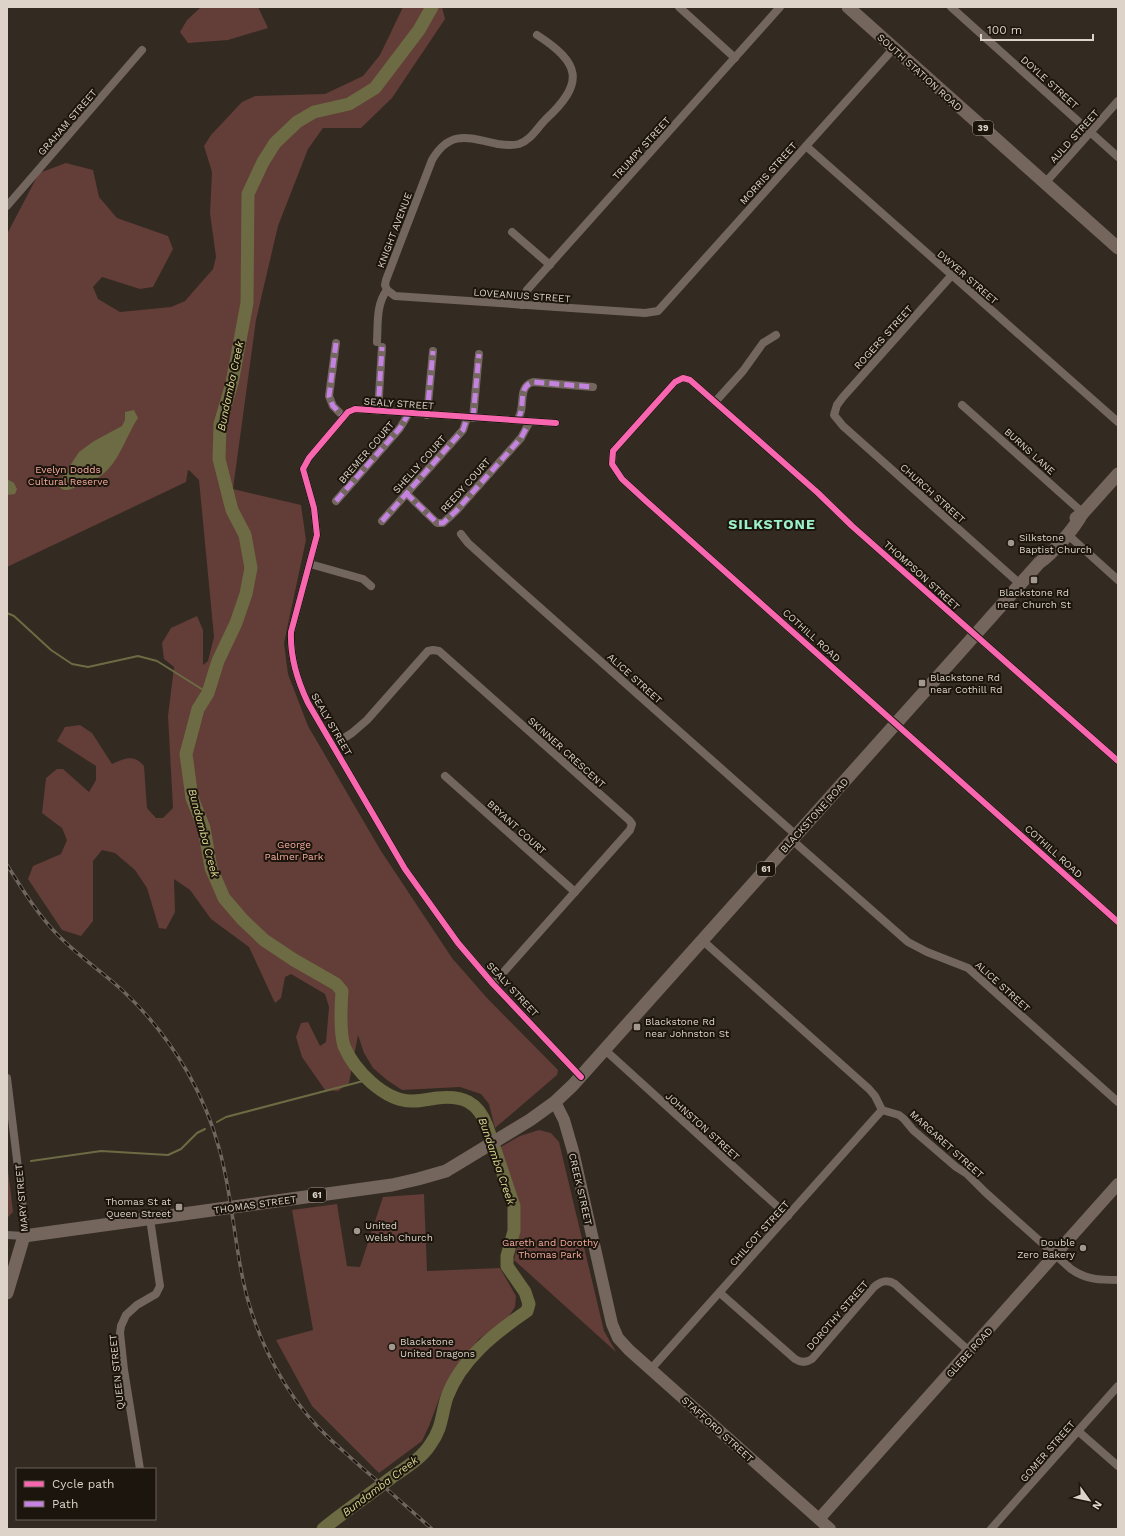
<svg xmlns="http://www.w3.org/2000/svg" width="1125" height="1536" font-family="'Work Sans',sans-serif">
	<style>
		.green { fill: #633d37 }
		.water { fill: #6c6b43 }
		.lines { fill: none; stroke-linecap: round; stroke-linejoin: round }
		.stream { stroke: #6c6b43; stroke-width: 2 }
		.river { stroke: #6c6b43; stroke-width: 13 }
		.street { stroke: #72665f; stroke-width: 8 }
		.secondary { stroke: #75675e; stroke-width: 12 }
		.primary { stroke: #74665c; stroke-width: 13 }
		.rail-casing { stroke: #6f6660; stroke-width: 3.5 }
		.rail { stroke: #1c150d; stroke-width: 2; stroke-dasharray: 6; stroke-linecap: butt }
		.quiet { stroke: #c483df; stroke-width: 5; stroke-dasharray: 10 5; stroke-linecap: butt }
		.cycleway-casing { stroke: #1c150d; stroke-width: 8 }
		.cycleway { stroke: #f766af; stroke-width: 6 }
		.poi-dot { fill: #a2988e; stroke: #1c150d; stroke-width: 1.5 }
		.labels { text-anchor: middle; stroke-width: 4; stroke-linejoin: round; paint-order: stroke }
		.shield { fill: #1c150d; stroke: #a39a90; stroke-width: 1 }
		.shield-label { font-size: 9px; font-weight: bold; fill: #ddd3c8 }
		.street-label { font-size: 10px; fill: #ddd3c8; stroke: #1c150d }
		.park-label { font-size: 10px; fill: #f5aa9d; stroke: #1c150d }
		.poi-label { font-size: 10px; fill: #ddd3c8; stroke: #1c150d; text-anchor: start }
		.water-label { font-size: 11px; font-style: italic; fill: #dad790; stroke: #1c150d }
		.district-label { font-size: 14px; font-weight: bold; letter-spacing: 1px; fill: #9af0c9; stroke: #1c150d }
	</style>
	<rect width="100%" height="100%" fill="#332a21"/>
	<!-- green -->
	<g class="green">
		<path d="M201 7H258L268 28 228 40 188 43 180 32 187 20Z"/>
		<path d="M403 7H442L445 19 392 98 361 128H323L308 149 278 226 256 320 233 489 301 505 306 540 284 643 288 674 308 726 381 851 452 958 487 998 558 1070 557 1075 495 1128 489 1104 481 1094 460 1087 402 1090 387 1080 373 1068 364 1053 358 1035 349 1083 338 1091 325 1090 302 1057 296 1037 301 1023 308 1022 320 1046 326 1042 329 1007 325 994 291 974 285 977 281 998 275 1003 249 947 211 919 190 890 174 879 175 912 166 929 159 928 147 888 135 870 115 853 102 850 93 861V921L81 936 62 930 28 879 33 866 61 854 67 840 62 828 42 813 46 778 57 769H63L89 792 96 780V766L57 741 65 727 80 725 92 733 112 764C125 758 134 754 144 766L147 808 156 818H163L173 808 168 716 174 667 164 659 162 643 171 628 197 616 203 630V665L208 661 214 637 199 480 190 471 188 470 186 482 7 567V234L39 173 66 163 93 170 99 197 117 218 168 236 173 249 153 287 140 289 102 277 93 287 98 299 120 312 171 307 185 301 213 269 216 257 210 213 212 172 204 146 211 135 242 102 255 96 325 94 363 76 380 55Z"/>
		<path d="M539 1130 551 1133 559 1142 604 1331 616 1352 514 1260 520 1232 518 1202 499 1148 520 1136Z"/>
		<path d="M7 1161 13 1212 7 1218Z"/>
		<path d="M424 1194 427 1271 500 1268 516 1296 515 1307 507 1319 479 1339 456 1367 441 1394 429 1426 422 1441 379 1473 312 1406 276 1340 313 1330 292 1210 337 1204 347 1266 360 1267 383 1197Z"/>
	</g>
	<!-- water -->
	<g class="water">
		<path d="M134 410 138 418C126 436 120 460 103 474 96 480 87 483 78 486 71 489 66 493 59 487V482L79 452 94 441 122 426 125 420V412Z"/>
		<path d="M7 479 14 483 17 489 15 494 7 495Z"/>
	</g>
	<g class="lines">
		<!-- stream -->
		<g class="stream">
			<path d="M7 613 14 616 51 650 72 664 88 667 138 656 157 661 208 693"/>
			<path d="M217 1122 226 1117 367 1080"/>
			<path d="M31 1161 101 1151 168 1155 181 1149 197 1133 205 1129"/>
		</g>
		<!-- river -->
		<path class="river" d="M323 1529C345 1511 369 1495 391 1478 405 1468 421 1459 430 1445 443 1427 441 1415 447 1397 461 1359 495 1333 527 1311L529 1304 525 1292 507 1266V1256L514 1231V1206L487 1126C478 1102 463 1095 437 1098 429 1099 421 1101 413 1101 385 1102 354 1070 344 1046 340 1033 341 1005 342 991L336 984 294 960 264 940 242 919 224 898 211 868 204 828 192 798 186 754 198 709 208 693 218 661 236 623 246 594 251 568 245 535 232 510 219 459 220 424 232 383 247 303 248 194 263 162 275 143 297 122 314 112 349 104 375 88 419 30 432 7"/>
		<!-- street -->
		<g class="street">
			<path d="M679 7 735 58"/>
			<path d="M951 7 1118 157"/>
			<path d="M806 146 1118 422"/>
			<path d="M1045 183 1118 101"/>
			<path d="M7 206 142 50"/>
			<path d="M512 232 550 265"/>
			<path d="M951 276 843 397 837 405 834 415 843 426 1020 584"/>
			<path d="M387 290 395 296 645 313 658 311 894 48"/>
			<path d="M522 305 524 295 527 290 780 7"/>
			<path d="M377 342C378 324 376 304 387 290L385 285 386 280 432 160C450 129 469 138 498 144 505 145 512 146 519 144 531 140 537 128 546 119 585 83 581 63 537 35"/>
			<path d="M336 343 329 396 333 406 343 416"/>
			<path d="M715 402 743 371 763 343 776 335"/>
			<path d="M962 405 1083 513"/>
			<path d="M378 411 382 347"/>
			<path d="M427 415 433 351"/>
			<path d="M473 418 479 354"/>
			<path d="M517 420C527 408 516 387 533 382L593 387"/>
			<path d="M556 423 355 409 348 412 309 458 303 469 314 508 317 535 291 632C290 656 298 682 308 703L405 869 458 943 493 984 581 1077"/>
			<path d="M406 493 437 523H443L456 511 521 438 530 421"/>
			<path d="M336 501 400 428 409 413"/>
			<path d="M382 521 463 430 467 418"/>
			<path d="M461 534 468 543 500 572 796 835"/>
			<path d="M1067 534 1118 580"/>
			<path d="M310 564 363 579 371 586"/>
			<path d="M333 745 352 733 367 720 428 651 433 650 439 651 629 820 632 824 630 830 493 984"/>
			<path d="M1118 761 852 526 818 493 690 380 683 378 675 382 613 451 612 464 622 479 646 501 1118 922"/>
			<path d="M445 776 575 892"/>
			<path d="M792 840 908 942 927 952 968 968 1118 1102"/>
			<path d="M702 940 869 1089 875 1096 882 1110 899 1115 904 1119 913 1130 956 1167 967 1174 985 1192 1071 1269C1086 1280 1101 1280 1118 1280"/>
			<path d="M605 1050 788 1216"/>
			<path d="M7 1078 25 1225 24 1236 7 1235"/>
			<path d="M720 1293 795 1359C801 1363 806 1363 812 1359L874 1287C881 1281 887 1279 895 1284L969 1351"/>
			<path d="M651 1369 882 1110"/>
			<path d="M1078 1431 1118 1466"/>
			<path d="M140 1469 124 1370 120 1333 121 1326 126 1315 137 1305 156 1294 160 1286 150 1219"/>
			<path d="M991 1529 1118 1386"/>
		</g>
		<!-- secondary -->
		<g class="secondary">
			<path d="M555 1102 564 1120 573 1151 612 1324 618 1338 629 1350 830 1529"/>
			<path d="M819 1519 1118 1184"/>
		</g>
		<!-- primary -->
		<g class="primary">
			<path d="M848 7 1118 248"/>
			<path d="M1076 518 1083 513 1118 474"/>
			<path d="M7 1293 24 1236 392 1185 418 1179 446 1171 530 1120 555 1102 573 1085 975 635 1039 563C1053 553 1074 529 1082 514"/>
		</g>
		<!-- rail casing -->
		<g class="rail-casing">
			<path id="rail" d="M7 865C21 887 36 912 54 931 74 953 100 970 122 990 148 1014 170 1042 188 1073 201 1096 212 1122 219 1148 233 1197 234 1248 247 1297 260 1344 285 1393 319 1428 332 1442 347 1454 361 1467 385 1487 408 1508 432 1529"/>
		</g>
		<!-- rail -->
		<use href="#rail" class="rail"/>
		<!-- quiet -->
		<g class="quiet">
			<path d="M336 343 329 396 333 406 343 416"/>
			<path d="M378 411 382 347"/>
			<path d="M427 415 433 351"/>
			<path d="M473 418 479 354"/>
			<path d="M517 420C527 408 516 387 533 382L593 387"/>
			<path d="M406 493 437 523H443L456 511 521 438 530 421"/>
			<path d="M336 501 400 428 409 413"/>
			<path d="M382 521 463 430 467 418"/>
		</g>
		<!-- cycleway casing -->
		<g class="cycleway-casing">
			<g id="cycleway">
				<path d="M556 423 355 409 348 412 309 458 303 469 314 508 317 535 291 632C290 656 298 682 308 703L405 869 458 943 493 984 581 1077"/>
				<path d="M1118 761 852 526 818 493 690 380 683 378 675 382 613 451 612 464 622 479 646 501 1118 922"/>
			</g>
		</g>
		<!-- cycleway -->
		<use href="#cycleway" class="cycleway"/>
	</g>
	<!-- markers -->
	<g class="poi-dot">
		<circle cx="1011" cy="543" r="4"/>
		<rect x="1030" y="576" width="8" height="8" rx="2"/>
		<rect x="918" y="679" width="8" height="8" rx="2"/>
		<rect x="633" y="1023" width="8" height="8" rx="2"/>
		<rect x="175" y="1203" width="8" height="8" rx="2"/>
		<circle cx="357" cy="1231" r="4"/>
		<circle cx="1083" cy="1248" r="4"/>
		<circle cx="392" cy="1347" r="4"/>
	</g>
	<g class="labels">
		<!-- shield labels -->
		<g class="shield">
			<rect x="973" y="121" width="20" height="14" rx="3"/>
			<rect x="757" y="862" width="18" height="14" rx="3"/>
			<rect x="308" y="1188" width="18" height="14" rx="3"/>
		</g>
		<g class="shield-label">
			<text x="983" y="131">39</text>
			<text x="766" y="872">61</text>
			<text x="317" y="1198">61</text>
		</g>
		<!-- street labels -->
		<g class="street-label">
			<text transform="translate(920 72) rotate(42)" y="4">SOUTH STATION ROAD</text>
			<text transform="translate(1050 82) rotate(42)" y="4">DOYLE STREET</text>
			<text transform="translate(67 122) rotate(-49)" y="4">GRAHAM STREET</text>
			<text transform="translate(1074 136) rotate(-48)" y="4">AULD STREET</text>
			<text transform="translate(641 148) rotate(-48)" y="4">TRUMPY STREET</text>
			<text transform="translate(768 173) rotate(-48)" y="4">MORRIS STREET</text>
			<text transform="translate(394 230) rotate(-69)" y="4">KNIGHT AVENUE</text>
			<text transform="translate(968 277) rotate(41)" y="4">DWYER STREET</text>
			<text transform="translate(522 295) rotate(4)" y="4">LOVEANIUS STREET</text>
			<text transform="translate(883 337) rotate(-48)" y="4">ROGERS STREET</text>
			<text transform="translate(399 403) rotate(4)" y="4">SEALY STREET</text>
			<text transform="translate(1030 451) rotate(42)" y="4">BURNS LANE</text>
			<text transform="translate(366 452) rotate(-49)" y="4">BREMER COURT</text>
			<text transform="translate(419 464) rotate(-48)" y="4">SHELLY COURT</text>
			<text transform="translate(465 485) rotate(-48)" y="4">REEDY COURT</text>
			<text transform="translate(933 493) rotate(42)" y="4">CHURCH STREET</text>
			<text transform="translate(922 575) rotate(42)" y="4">THOMPSON STREET</text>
			<text transform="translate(812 635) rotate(42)" y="4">COTHILL ROAD</text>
			<text transform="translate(635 678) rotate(42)" y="4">ALICE STREET</text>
			<text transform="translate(332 724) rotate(60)" y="4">SEALY STREET</text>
			<text transform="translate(567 752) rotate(42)" y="4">SKINNER CRESCENT</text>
			<text transform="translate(814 815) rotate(-48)" y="4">BLACKSTONE ROAD</text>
			<text transform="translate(517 827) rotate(42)" y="4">BRYANT COURT</text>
			<text transform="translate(1054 851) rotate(42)" y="4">COTHILL ROAD</text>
			<text transform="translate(1003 986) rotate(42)" y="4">ALICE STREET</text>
			<text transform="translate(513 989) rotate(47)" y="4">SEALY STREET</text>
			<text transform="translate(703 1126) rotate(42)" y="4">JOHNSTON STREET</text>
			<text transform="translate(947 1144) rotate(42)" y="4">MARGARET STREET</text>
			<text transform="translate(581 1189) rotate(77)" y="4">CREEK STREET</text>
			<text transform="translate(21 1198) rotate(-95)" y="4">MARY STREET</text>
			<text transform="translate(255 1204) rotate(-8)" y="4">THOMAS STREET</text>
			<text transform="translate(759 1233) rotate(-48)" y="4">CHILCOT STREET</text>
			<text transform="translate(837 1315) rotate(-49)" y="4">DOROTHY STREET</text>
			<text transform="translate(969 1352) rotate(-48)" y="4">GLEBE ROAD</text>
			<text transform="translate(116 1372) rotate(-96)" y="4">QUEEN STREET</text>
			<text transform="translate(718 1429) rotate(42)" y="4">STAFFORD STREET</text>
			<text transform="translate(1047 1451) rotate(-49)" y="4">GOMER STREET</text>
		</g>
		<!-- park labels -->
		<g class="park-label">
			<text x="68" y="473">Evelyn Dodds<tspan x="68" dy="12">Cultural Reserve</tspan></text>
			<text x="294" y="848">George<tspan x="294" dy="12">Palmer Park</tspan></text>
			<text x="550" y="1246">Gareth and Dorothy<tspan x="550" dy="12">Thomas Park</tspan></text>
		</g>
		<!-- poi labels -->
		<g class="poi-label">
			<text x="1019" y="541">Silkstone<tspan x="1019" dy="12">Baptist Church</tspan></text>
			<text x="1034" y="596" text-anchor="middle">Blackstone Rd<tspan x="1034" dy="12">near Church St</tspan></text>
			<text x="930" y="681">Blackstone Rd<tspan x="930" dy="12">near Cothill Rd</tspan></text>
			<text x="645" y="1025">Blackstone Rd<tspan x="645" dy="12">near Johnston St</tspan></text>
			<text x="171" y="1205" text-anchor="end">Thomas St at<tspan x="171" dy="12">Queen Street</tspan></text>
			<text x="365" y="1229">United<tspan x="365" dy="12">Welsh Church</tspan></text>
			<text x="1075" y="1246" text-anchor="end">Double<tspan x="1075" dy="12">Zero Bakery</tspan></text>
			<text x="400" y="1345">Blackstone<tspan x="400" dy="12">United Dragons</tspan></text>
		</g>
		<!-- water labels -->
		<g class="water-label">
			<text transform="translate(230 386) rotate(-78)" y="4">Bundamba Creek</text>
			<text transform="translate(204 833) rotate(75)" y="4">Bundamba Creek</text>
			<text transform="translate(497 1161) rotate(71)" y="4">Bundamba Creek</text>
			<text transform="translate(380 1486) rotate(-37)" y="4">Bundamba Creek</text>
		</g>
		<!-- district labels -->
		<g class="district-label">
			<text x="772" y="529">SILKSTONE</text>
		</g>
	</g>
	<!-- border -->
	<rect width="1125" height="1536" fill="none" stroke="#ddd3c8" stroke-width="16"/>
	<!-- legend -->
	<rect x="16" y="1468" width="140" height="52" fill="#1c150d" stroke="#696158"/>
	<rect x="24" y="1481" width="20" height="6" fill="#f766af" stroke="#696158"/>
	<text x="52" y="1488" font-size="12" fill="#ddd3c8">Cycle path</text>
	<rect x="24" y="1501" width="20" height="6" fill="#c483df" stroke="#696158"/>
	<text x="52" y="1508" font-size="12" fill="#ddd3c8">Path</text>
	<!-- north arrow -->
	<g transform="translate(1089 1500) rotate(123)" stroke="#1c150d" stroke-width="3" paint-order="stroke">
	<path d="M0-3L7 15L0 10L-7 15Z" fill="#ddd3c8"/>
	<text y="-6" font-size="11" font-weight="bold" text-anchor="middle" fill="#ddd3c8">N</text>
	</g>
	<!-- scale -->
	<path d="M981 34v6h112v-6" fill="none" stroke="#ddd3c8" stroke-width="2"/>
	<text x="987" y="34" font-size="12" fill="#ddd3c8" stroke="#1c150d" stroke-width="3" paint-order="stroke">100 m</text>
</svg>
